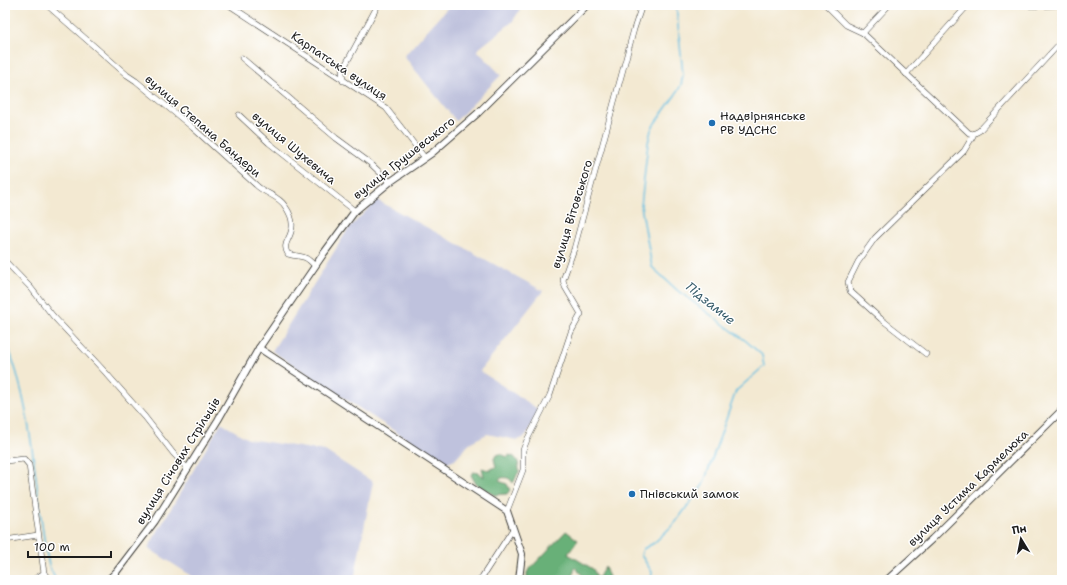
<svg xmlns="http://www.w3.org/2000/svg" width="1067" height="585" font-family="'Shantell Sans',sans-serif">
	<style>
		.industrial { fill: #bfc2dd }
		.forest { fill: #67b078; stroke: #42664a }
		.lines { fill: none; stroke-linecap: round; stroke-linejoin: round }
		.stream { stroke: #63bee1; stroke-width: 1.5 }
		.minor-casing { stroke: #3c3b37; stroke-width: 6 }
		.tertiary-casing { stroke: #3c3b37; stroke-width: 8 }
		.minor { stroke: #fff; stroke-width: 5 }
		.tertiary { stroke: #fff; stroke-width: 6 }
		.poi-dot { fill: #1f6fb2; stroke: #fff; stroke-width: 1.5 }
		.labels { text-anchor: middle; stroke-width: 3; stroke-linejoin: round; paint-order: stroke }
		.street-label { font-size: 12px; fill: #1c1c1c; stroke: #fff }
		.poi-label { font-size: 12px; fill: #1c1c1c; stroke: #fff; text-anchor: start }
		.water-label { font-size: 13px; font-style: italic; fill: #385d6b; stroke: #fff }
	</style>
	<rect width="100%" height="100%" fill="#fff"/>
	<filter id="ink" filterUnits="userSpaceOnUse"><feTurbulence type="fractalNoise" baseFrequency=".025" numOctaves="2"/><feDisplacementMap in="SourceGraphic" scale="8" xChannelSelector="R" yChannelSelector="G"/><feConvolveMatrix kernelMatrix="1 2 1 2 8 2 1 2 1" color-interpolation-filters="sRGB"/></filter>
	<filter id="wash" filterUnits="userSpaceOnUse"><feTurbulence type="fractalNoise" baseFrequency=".012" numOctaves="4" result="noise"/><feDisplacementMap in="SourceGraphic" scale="16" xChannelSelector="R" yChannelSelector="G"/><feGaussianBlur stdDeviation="0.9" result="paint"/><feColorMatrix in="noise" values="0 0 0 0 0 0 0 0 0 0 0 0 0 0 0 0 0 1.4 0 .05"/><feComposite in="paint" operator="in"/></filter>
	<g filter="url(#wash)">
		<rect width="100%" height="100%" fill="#f3e9d2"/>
		<!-- industrial -->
		<g class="industrial">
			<path d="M450 5H516L520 10 512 22 477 50 501 75 456 121 404 56Z"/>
			<path d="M377 200 543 291 480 371 539 410 525 437 517 440 487 434 471 442 455 460 445 464 272 351 349 228Z"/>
			<path d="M221 423 248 439 325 451 373 482 354 580H198L148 548Z"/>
		</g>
		<!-- forest -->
		<g class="forest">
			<path d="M500 454 508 457 509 455C518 457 519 463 519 472 516 475 516 479 513 483 510 478 507 477 501 478L499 481 507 484 510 490 507 494 494 495 476 484 471 475 473 472 479 473 484 477 482 468 491 471V469L496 467 494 459 496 455Z"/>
			<path d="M566 531 578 540 568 554 593 569 598 579 605 566 610 580H586L575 567 572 580H527V572Z"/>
		</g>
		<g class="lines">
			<!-- stream -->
			<g class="stream">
				<path d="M5 339C32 404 34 477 45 545L49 566 56 580"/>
				<path d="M651 580 652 572 641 555 643 549 654 543 675 523 703 485 736 391 764 366 762 355 746 341 677 290 652 267 641 206 648 143 651 130 655 123 676 94 681 85 683 75 676 5"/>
			</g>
		</g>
	</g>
	<g filter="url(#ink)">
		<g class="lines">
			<!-- minor casing -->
			<g class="minor-casing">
				<g id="minor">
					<path d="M47 5 127 75 136 81C155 97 174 112 193 128 214 147 235 166 256 185 265 194 278 195 285 206 290 213 294 223 291 232 289 240 282 245 288 254 302 258 303 253 315 266"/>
					<path d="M229 5 386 108 425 158"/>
					<path d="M826 5 846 25 863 33 969 133 973 134 979 131 1062 41"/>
					<path d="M1030 5 1031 6 1060 5"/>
					<path d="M863 33 889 5"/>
					<path d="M242 58 336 138 370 163 390 182"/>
					<path d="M906 74 968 5"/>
					<path d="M343 81 342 71 378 5"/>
					<path d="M239 115 269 143 355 211"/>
					<path d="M5 261 31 288 53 316 106 373 145 417 173 453 188 469"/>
					<path d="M926 354 881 319 850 291 848 282 858 262 875 238 964 151 973 136"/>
					<path d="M5 461 24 459 29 465 44 573 49 580"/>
					<path d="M507 511 523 470V450L527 440 550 395 571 332 581 314 565 287 563 280 574 249 634 29 642 5"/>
					<path d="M5 540 38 535"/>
					<path d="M33 580 44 573"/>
					<path d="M480 580 513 529"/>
				</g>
			</g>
			<!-- tertiary casing -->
			<g class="tertiary-casing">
				<g id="tertiary">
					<path d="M259 348 507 511 522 554 519 580"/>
					<path d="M108 580 117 571 155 521 218 420 259 348 324 253 355 211 390 182 432 153 478 113 587 5"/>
					<path d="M887 580 932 539 1062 410"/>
				</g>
			</g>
			<!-- minor -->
			<use href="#minor" class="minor"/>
			<!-- tertiary -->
			<use href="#tertiary" class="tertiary"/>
		</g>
	</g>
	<!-- markers -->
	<g class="poi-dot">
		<circle cx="712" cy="123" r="4"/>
		<circle cx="632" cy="494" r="4"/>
	</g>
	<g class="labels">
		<!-- street labels -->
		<g class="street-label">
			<text transform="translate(339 66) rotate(34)" y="4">Карпатська вулиця</text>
			<text transform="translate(203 126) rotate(41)" y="4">вулиця Степана Бандери</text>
			<text transform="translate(294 148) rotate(40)" y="4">вулиця Шухевича</text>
			<text transform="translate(404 158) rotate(-38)" y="4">вулиця Грушевського</text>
			<text transform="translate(572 214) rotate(-73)" y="4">вулиця Вітовського</text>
			<text transform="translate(178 461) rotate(-58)" y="4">вулиця Січових Стрільців</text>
			<text transform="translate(968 488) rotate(-44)" y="4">вулиця Устима Кармелюка</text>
		</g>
		<!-- poi labels -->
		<g class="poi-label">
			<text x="720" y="120">Надвірнянське<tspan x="720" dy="14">РВ УДСНС</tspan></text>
			<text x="640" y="498">Пнівський замок</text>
		</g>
		<!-- water labels -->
		<g class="water-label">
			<text transform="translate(711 303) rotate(39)" y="5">Підзамче</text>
		</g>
	</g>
	<!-- margin -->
	<rect width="1067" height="585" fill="none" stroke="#fff" stroke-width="20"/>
	<!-- north arrow -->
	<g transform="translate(1021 539) rotate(350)" stroke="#ffffff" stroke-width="3" paint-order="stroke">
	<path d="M0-3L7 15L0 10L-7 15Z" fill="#1c1c1c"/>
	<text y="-6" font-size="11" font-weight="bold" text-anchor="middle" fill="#1c1c1c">Пн</text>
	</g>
	<!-- scale -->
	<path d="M28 551v6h83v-6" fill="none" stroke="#1c1c1c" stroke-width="2"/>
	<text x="34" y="551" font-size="12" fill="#1c1c1c" stroke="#ffffff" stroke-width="3" paint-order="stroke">100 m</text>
</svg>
